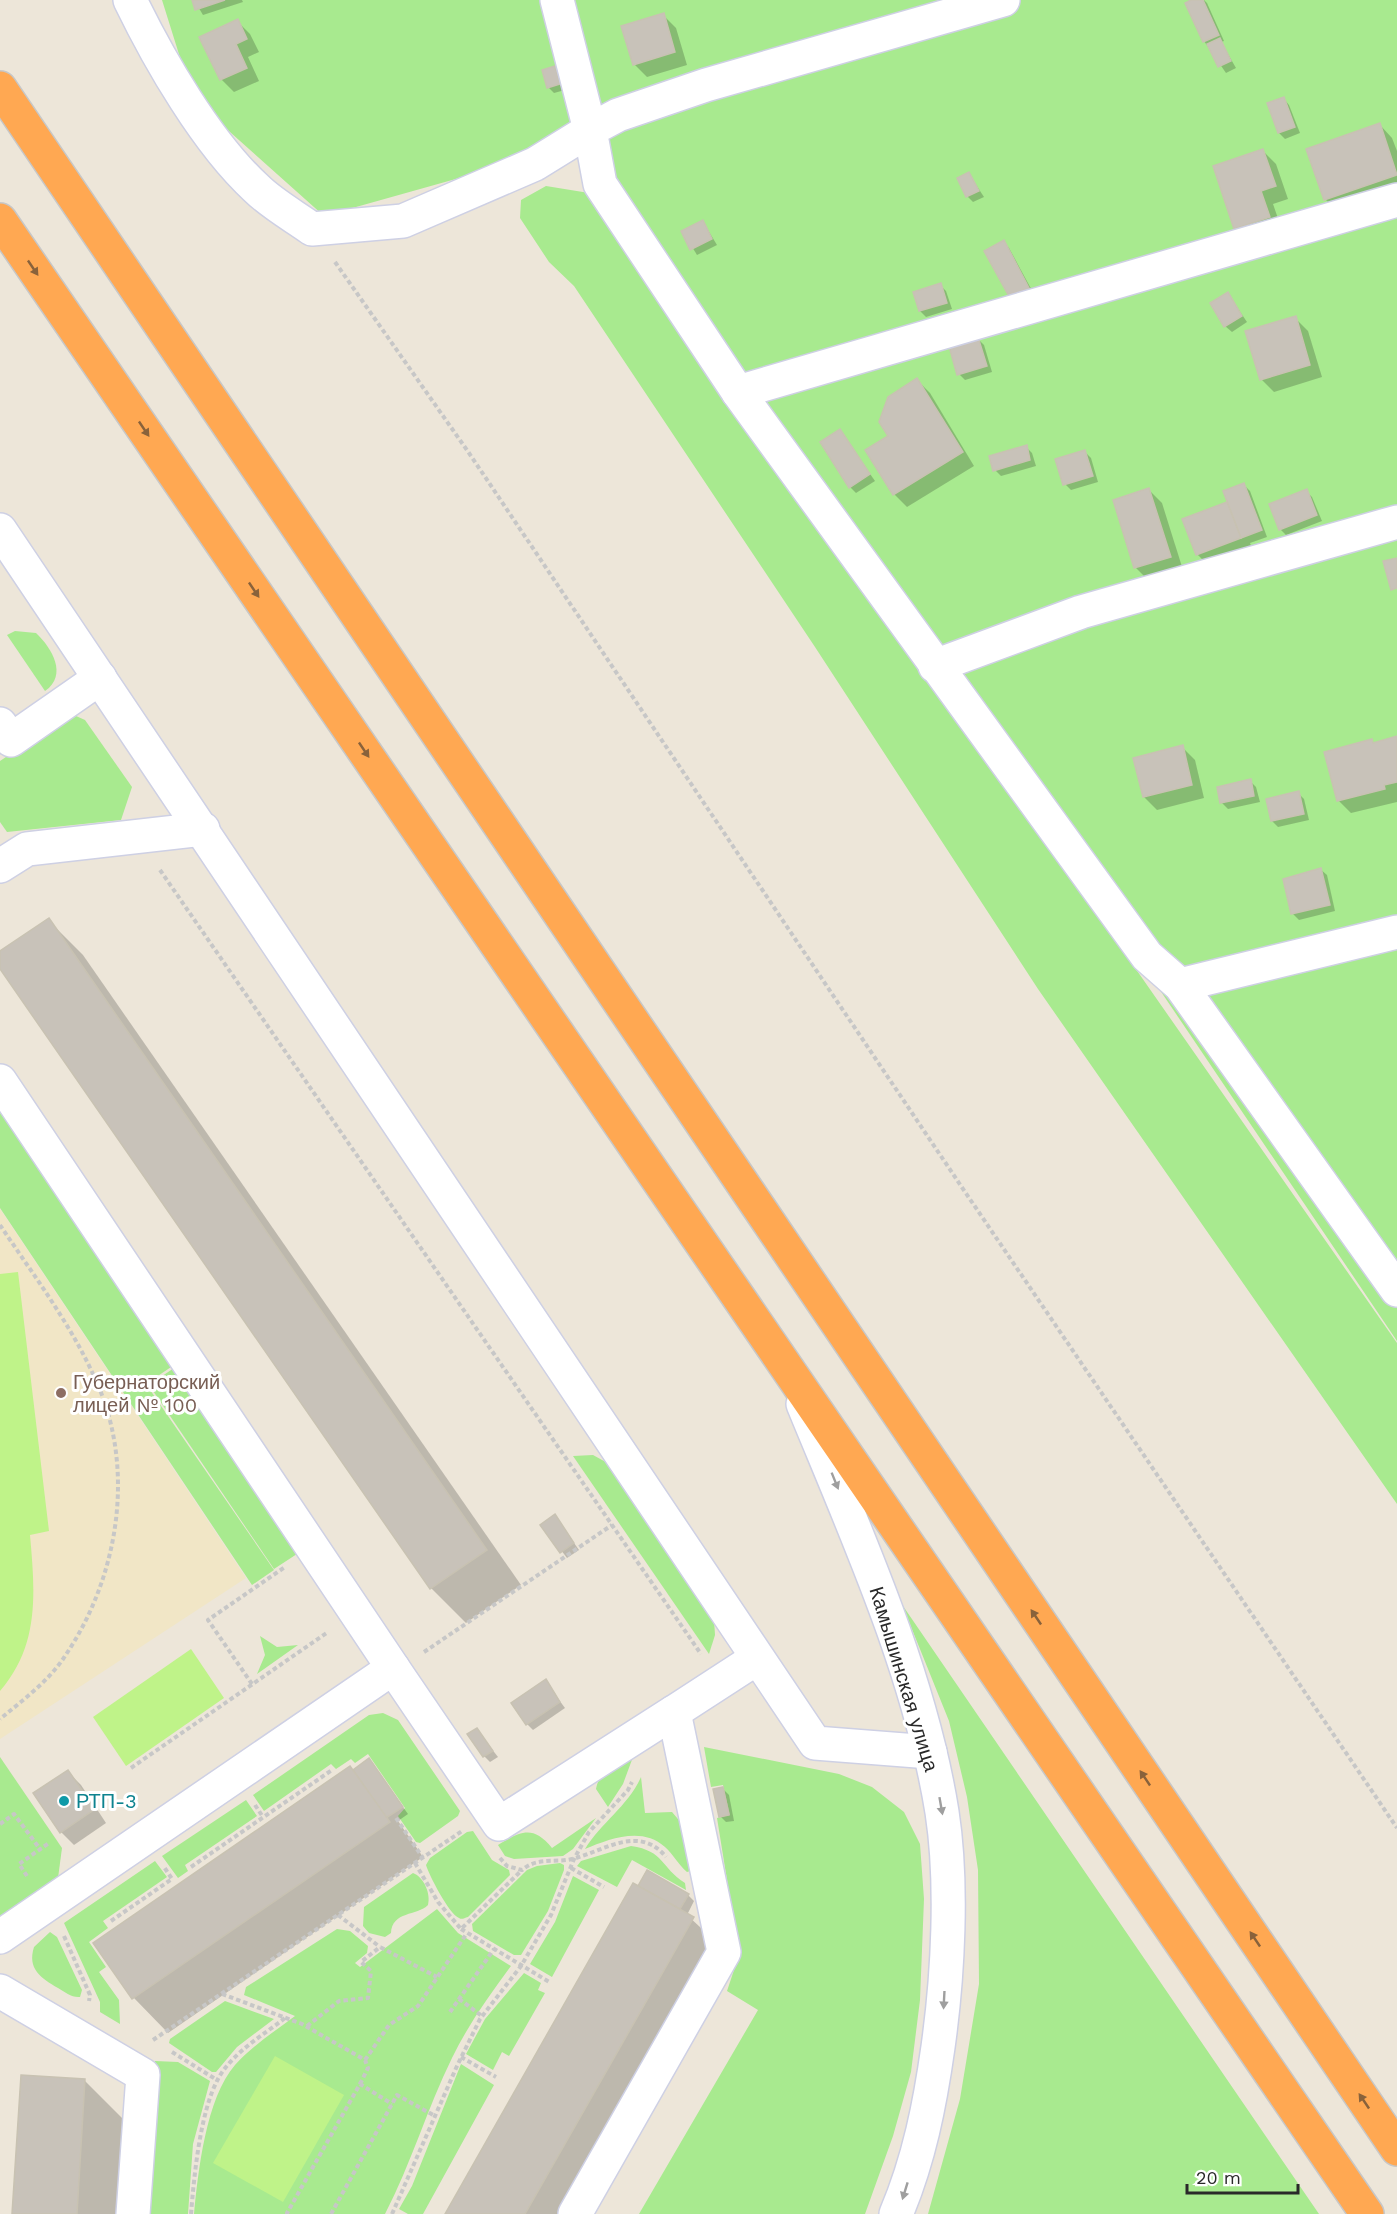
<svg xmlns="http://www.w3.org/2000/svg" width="1397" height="2214" font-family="'Work Sans',sans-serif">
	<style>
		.education { fill: #f1e6c6 }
		.green { fill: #a8ea8f }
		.pitch { fill: #bff389 }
		.shadow { fill: #0003 }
		.building { fill: #c8c2b9; stroke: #c8c2b2; stroke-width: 1.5 }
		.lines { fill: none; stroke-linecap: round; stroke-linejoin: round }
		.minor-casing { stroke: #ced0e4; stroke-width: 36 }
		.highway-casing { stroke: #c7c7c7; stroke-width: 36 }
		.path { stroke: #c7c7c7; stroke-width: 4; stroke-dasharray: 4.5 3; stroke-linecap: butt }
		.minor { stroke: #fff; stroke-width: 33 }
		.highway { stroke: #ffa852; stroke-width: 33 }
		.oneway { fill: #89623b }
		.oneway2 { fill: #9f9f9f }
		.education-dot { fill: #8d6e63; stroke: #fff; stroke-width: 2 }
		.culture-dot { fill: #0f9aa8; stroke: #fff; stroke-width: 2 }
		.labels { text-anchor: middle; stroke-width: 6; stroke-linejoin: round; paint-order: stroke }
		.education-label { font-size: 20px; fill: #785e54; stroke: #fff; text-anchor: start }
		.street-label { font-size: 20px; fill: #292929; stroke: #fff }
		.culture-label { font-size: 20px; fill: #0d838f; stroke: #fff; text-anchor: start }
	</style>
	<rect width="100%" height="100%" fill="#ede6d9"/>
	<!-- education -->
	<path class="education" d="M0 1209 246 1578 0 1739Z"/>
	<!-- green -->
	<g class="green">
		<path d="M162 0H1397V1341L587 142 324 216 193 99Z"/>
		<path d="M546 186 589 193 682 328 710 380 771 456 1096 912 1397 1343V1504L1038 989 815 647 574 286 549 262 520 218 521 200Z"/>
		<path d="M15 631 36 633C52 648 68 675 45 691L7 635Z"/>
		<path d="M76 716 85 720 132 787 121 820 7 832 0 822V761L63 719Z"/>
		<path d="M0 1110 174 1365 146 1384 274 1570 252 1585 0 1208Z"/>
		<path d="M174 1368 300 1552 274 1569 149 1385Z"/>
		<path d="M593 1455 613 1466 714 1620 715 1635 709 1654 573 1456Z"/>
		<path d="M903 1607V1606L1319 2214H928L960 2099 979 1984 978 1870 967 1797 949 1721Z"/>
		<path d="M260 1636 277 1647 298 1645 257 1674 265 1655Z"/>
		<path d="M383 1713 398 1720 460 1811 458 1816 420 1843 416 1842 398 1816 405 1808 368 1754 355 1763 351 1759 336 1769 331 1764 264 1811 253 1795 369 1715Z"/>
		<path d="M704 1747 839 1774 872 1787 904 1812 920 1844 924 1899 920 2000 911 2072 893 2136 865 2214H639L758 2010 727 1991 737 1961V1942L717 1818 730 1815 723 1785 711 1787Z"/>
		<path d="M0 1757 62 1848 58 1878 0 1918Z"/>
		<path d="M633 1757 623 1784 608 1807 596 1789C599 1770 618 1765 633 1757Z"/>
		<path d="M641 1777 645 1813 672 1812 683 1825 694 1870 687 1872C678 1864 673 1854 665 1847 642 1826 609 1839 585 1849 601 1823 628 1806 641 1777Z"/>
		<path d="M246 1800 257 1816 185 1865 188 1871 178 1878 162 1856Z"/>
		<path d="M596 1818 573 1849 563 1856 514 1859 505 1856 498 1845C521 1831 533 1825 552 1848Z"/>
		<path d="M473 1831 492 1860 509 1870 510 1875 468 1917C464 1918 462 1920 459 1918 449 1914 429 1875 426 1865L430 1858 467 1832Z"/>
		<path d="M631 1846C665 1851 660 1867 685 1883L686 1890 632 1860 617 1887 577 1866 581 1861Z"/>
		<path d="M155 1861 167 1877 103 1921 108 1928 89 1942 106 1967 99 1972 119 2000 120 2024 100 2012V2002L64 1923Z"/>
		<path d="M560 1863 564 1865V1870L548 1911 521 1955H514L473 1931 472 1924 527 1870 537 1866Z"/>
		<path d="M413 1873C424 1877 431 1894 428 1905 417 1916 392 1911 391 1933L385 1937 369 1933 363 1926 364 1907Z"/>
		<path d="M573 1876 599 1890 552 1977 530 1964 555 1922Z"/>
		<path d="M437 1909 458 1933 511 1966C489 1996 468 2025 452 2058 427 2109 411 2164 385 2214H194C198 2172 206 2098 235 2065 252 2046 275 2031 295 2016L244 1995 246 1987 337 1929 350 1931 368 1946 367 1953 355 1963 360 1967Z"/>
		<path d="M50 1932 57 1937 82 1990 80 1997C72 1998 65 1992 58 1988 41 1978 27 1969 34 1947Z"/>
		<path d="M524 1973 541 1983 538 1990 545 1993 509 2056 502 2052 493 2070 466 2054 485 2019Z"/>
		<path d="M225 2001 274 2019 237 2047 216 2072H212L169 2043 170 2039Z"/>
		<path d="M155 2061 178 2062 210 2081 193 2144 188 2214H143Z"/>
		<path d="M461 2064 494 2085 423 2214H408L399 2209 412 2186Z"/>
	</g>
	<!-- pitch -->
	<g class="pitch">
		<path d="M18 1272 49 1531 30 1535C35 1592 40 1645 0 1691V1274Z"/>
		<path d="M191 1649 224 1698 126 1766 93 1717Z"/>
		<path d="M275 2056 344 2095 283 2202 213 2163Z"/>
	</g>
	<!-- shadow -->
	<g class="shadow">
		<path d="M194 0H242L243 2 203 15Z"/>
		<path d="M1194 0H1204L1207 3 1224 41 1221 42 1236 68 1226 73 1204 41Z"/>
		<path d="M663 15 676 28 687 65 647 77 634 64Z"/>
		<path d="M237 21 250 34 259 52 248 57 259 81 234 92 221 79Z"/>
		<path d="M554 68 560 74 565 90 554 93 548 87Z"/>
		<path d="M1283 98 1289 105 1300 133 1285 139 1279 133Z"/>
		<path d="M1380 125 1392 138 1397 151V192L1338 212 1326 200 1308 150Z"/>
		<path d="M1263 151 1276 164 1288 199 1273 204 1282 230 1248 241 1235 228Z"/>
		<path d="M969 174 984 197 973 202 967 196Z"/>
		<path d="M703 222 717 245 697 255 683 232Z"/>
		<path d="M1003 242 1009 248 1035 296 1018 305Z"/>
		<path d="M940 285 946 291 952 309 926 317 920 311 915 293Z"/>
		<path d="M1228 294 1247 322 1232 332 1225 326Z"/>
		<path d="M1295 318 1308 331 1322 377 1274 392 1261 379Z"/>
		<path d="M978 339 984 345 992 372 965 380 959 374Z"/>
		<path d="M917 380 930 393 974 466 907 507 894 494Z"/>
		<path d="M840 431 875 481 856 493 850 487Z"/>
		<path d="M1026 447 1032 453 1036 466 1001 476 995 470Z"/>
		<path d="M1085 452 1091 458 1098 482 1071 490 1065 484Z"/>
		<path d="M1244 485 1250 491 1267 537 1250 543 1253 551 1210 567 1197 554 1184 520 1229 503Z"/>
		<path d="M1149 490 1162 503 1183 570 1148 580 1135 567Z"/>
		<path d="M1306 491 1312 497 1322 521 1286 535 1280 529Z"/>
		<path d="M1397 738V802L1351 813 1338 800 1372 741 1375 744Z"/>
		<path d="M1182 747 1195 760 1204 798 1157 810 1144 797Z"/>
		<path d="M1250 781 1256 787 1260 802 1228 809 1222 803 1218 788Z"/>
		<path d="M1298 793 1304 799 1309 820 1278 827 1272 821Z"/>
		<path d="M1320 869 1327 875 1335 911 1299 920 1292 913Z"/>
		<path d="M48 920 83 955 521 1585 466 1623 431 1588 0 967V953Z"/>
		<path d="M555 1516 579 1550 567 1558 542 1525Z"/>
		<path d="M545 1681 565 1708 533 1730 527 1724Z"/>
		<path d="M477 1730 498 1757 490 1762 484 1756Z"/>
		<path d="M369 1760 408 1814 398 1821 423 1857 168 2033 134 1998 95 1943 350 1768 354 1771Z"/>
		<path d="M68 1772 81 1785 106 1823 74 1845 61 1832 35 1794Z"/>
		<path d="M723 1789 729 1795 734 1821 726 1822 720 1816Z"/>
		<path d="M639 1888 688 1895 694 1901 687 1915 728 1953 579 2214H446Z"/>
		<path d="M85 2081 129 2125 123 2214H13Z"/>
	</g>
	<!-- building -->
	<g class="building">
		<path d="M192 0H225L195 10Z"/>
		<path d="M1191 0H1203L1219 35 1203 42 1185 3Z"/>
		<path d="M664 13 675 52 633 65 621 26Z"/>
		<path d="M238 19 247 39 236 44 247 68 220 80 199 37Z"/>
		<path d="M1220 38 1231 61 1218 67 1207 44Z"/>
		<path d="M555 66 560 84 547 88 542 70Z"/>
		<path d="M1284 97 1295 127 1278 133 1267 103Z"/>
		<path d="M1380 123 1397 175 1324 200 1306 149Z"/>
		<path d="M1263 149 1276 186 1261 191 1270 217 1234 229 1213 166Z"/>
		<path d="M969 172 979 191 966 197 957 178Z"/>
		<path d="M703 220 712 239 690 250 681 231Z"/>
		<path d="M1004 240 1030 290 1011 300 984 251Z"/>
		<path d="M941 283 947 303 919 311 913 292Z"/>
		<path d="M1228 292 1242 316 1224 327 1210 303Z"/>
		<path d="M1296 316 1310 365 1260 380 1245 331Z"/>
		<path d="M978 337 987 366 957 375 949 346Z"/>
		<path d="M917 378 963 452 893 495 865 450 888 436 879 422 888 397Z"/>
		<path d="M840 429 870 474 849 488 820 442Z"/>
		<path d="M1027 445 1030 460 993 471 989 456Z"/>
		<path d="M1085 450 1093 476 1063 485 1055 459Z"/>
		<path d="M1244 483 1262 530 1241 538 1223 491Z"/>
		<path d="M1149 488 1171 557 1134 568 1113 500Z"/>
		<path d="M1307 489 1317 515 1279 530 1269 504Z"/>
		<path d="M1227 502 1241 538 1196 555 1182 519Z"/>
		<path d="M1397 558V588L1391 590 1383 561Z"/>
		<path d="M1397 736V782L1384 785 1385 789 1337 801 1324 752 1372 739 1373 743Z"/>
		<path d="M1183 745 1192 785 1143 797 1133 758Z"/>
		<path d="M1251 779 1254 796 1220 803 1217 787Z"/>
		<path d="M1299 791 1304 814 1271 821 1266 799Z"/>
		<path d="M1321 868 1330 905 1291 914 1283 879Z"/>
		<path d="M49 918 487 1550 430 1589 0 969V951Z"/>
		<path d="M555 1514 574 1543 560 1553 540 1525Z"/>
		<path d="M546 1679 560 1702 526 1725 511 1703Z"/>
		<path d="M477 1728 493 1751 483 1757 467 1734Z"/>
		<path d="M369 1758 403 1807 386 1818 353 1770Z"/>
		<path d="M350 1766 390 1822 132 1999 93 1943Z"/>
		<path d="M68 1770 95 1809 60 1833 33 1793Z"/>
		<path d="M723 1787 729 1815 719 1817 713 1789Z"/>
		<path d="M647 1870 689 1894 680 1909 638 1886Z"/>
		<path d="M633 1883 694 1917 667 1965 525 2214H445Z"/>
		<path d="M21 2075 85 2079 77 2214H12Z"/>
	</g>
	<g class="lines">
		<!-- minor casing -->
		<g class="minor-casing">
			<g id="minor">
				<path d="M130 0C159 60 207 143 256 188 272 204 294 216 312 229L403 221 535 164 590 130 557 0"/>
				<path d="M1003 0 706 85 618 115 590 130 600 184 738 392 1147 956 1180 985 1397 1290"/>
				<path d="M738 392 1397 200"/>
				<path d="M0 530 815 1743 930 1752"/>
				<path d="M935 666 1081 612 1397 522"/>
				<path d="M0 724 11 740 100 678"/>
				<path d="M0 866 27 849 203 829"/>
				<path d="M1180 985 1397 932"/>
				<path d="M0 1081 393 1668"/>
				<path d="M803 1404C856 1533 920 1674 942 1812 953 1883 948 1976 938 2047 930 2104 919 2160 896 2214"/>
				<path d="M674 1712 757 1658"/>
				<path d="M0 1937 393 1668 499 1824 674 1712 724 1952 575 2214"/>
				<path d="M0 1991 143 2075 133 2214"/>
			</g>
		</g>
		<!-- highway casing -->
		<g class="highway-casing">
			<g id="highway">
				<path d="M0 88 1397 2149"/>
				<path d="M0 220 1367 2214"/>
			</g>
		</g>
		<!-- path -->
		<g class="path">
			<path d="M335 262 469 453 959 1183 1397 1828"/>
			<path d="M160 870 701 1654"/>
			<path d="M0 1225C34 1276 73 1327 97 1383 136 1471 118 1578 65 1656 49 1681 23 1700 0 1719"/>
			<path d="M424 1652 612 1525"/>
			<path d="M252 1684 208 1620 285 1567"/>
			<path d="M131 1768 328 1632"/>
			<path d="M255 1805 263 1817"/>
			<path d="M396 1818 423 1858"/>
			<path d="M0 1824 14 1814 40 1849"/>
			<path d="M500 1858 507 1866 522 1870C538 1856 557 1864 576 1858 607 1849 640 1825 666 1857"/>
			<path d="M415 1863 438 1902 461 1929 522 1870"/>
			<path d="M191 1867 332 1770"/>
			<path d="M571 1868 604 1887"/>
			<path d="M27 1876 19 1864 49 1843"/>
			<path d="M338 1915 380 1947"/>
			<path d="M111 1921 172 1879 164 1867"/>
			<path d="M461 1929 551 1983"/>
			<path d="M64 1936 90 1995 89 2001"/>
			<path d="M222 1994 302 2024 365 2060 368 2068 360 2084"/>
			<path d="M459 1999 482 2016"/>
			<path d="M450 2012 494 1949"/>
			<path d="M307 2026 339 2001 368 1998 371 1971 361 1962 380 1947 437 1977"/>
			<path d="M153 2040 462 1831"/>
			<path d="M172 2052 217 2080"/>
			<path d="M461 2057 496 2077"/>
			<path d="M365 2060 389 2025 418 2006 467 1933"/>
			<path d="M191 2214C194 2177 200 2112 218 2079 232 2053 262 2036 285 2018"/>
			<path d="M289 2214 287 2213 360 2084 392 2104"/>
			<path d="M331 2214 397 2095 435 2116"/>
			<path d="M392 2214 457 2066 480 2019 521 1966 551 1915 574 1859 589 1832 628 1790 632 1782"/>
		</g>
		<!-- minor -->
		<use href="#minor" class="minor"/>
		<!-- highway -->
		<use href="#highway" class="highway"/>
	</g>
	<!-- one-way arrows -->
	<defs><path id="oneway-solid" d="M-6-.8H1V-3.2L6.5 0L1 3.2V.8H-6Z" transform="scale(1.5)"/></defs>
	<g class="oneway">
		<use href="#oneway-solid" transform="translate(33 268) rotate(56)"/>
		<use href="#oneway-solid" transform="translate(144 429) rotate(56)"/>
		<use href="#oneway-solid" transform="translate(254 590) rotate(56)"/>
		<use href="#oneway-solid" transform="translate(364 750) rotate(56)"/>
		<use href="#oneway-solid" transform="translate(1036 1617) rotate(-124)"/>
		<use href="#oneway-solid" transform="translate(1145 1778) rotate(-124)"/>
		<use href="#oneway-solid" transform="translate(1255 1939) rotate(-124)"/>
		<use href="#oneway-solid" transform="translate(1364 2101) rotate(-124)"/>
	</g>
	<g class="oneway2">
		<use href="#oneway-solid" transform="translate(835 1481) rotate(68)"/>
		<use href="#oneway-solid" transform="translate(941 1806) rotate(80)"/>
		<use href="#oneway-solid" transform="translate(944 2000) rotate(93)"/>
		<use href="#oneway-solid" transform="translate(905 2191) rotate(107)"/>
	</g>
	<!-- markers -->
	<circle class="education-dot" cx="61" cy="1393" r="6"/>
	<circle class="culture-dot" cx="64" cy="1801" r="6"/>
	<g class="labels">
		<!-- education labels -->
		<g class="education-label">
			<text x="73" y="1389">Губернаторский<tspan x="73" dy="23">лицей № 100</tspan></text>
		</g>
		<!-- street labels -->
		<g class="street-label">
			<text transform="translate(904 1679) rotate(73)" y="7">Камышинская улица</text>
		</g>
		<!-- culture labels -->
		<g class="culture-label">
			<text x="76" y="1808">РТП-3</text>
		</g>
	</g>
	<!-- scale -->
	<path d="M1187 2184v9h111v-9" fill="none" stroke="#292929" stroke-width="3"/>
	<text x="1196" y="2184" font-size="18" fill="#292929" stroke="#ffffff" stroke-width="4.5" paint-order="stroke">20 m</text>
</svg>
